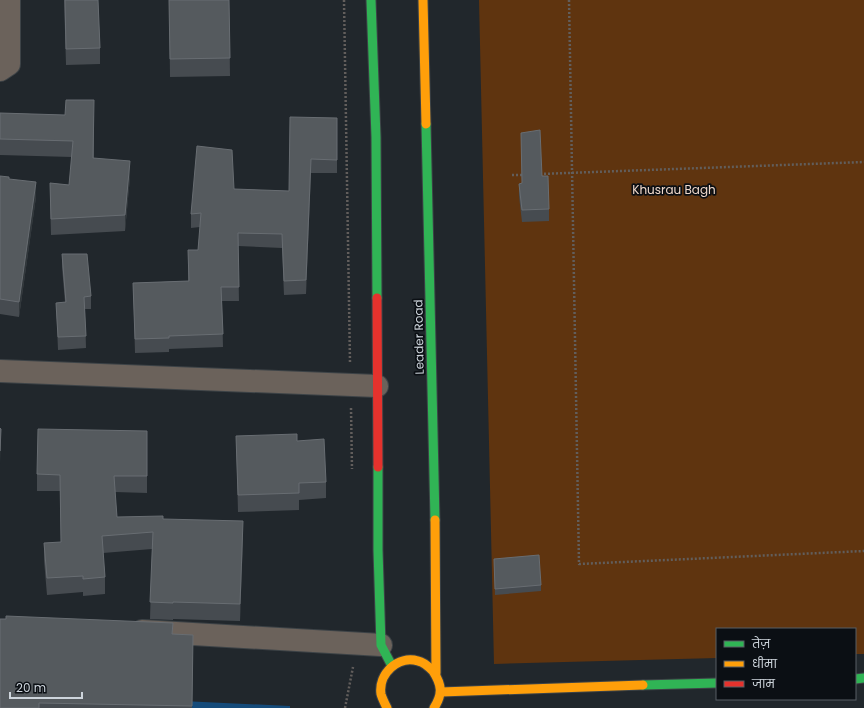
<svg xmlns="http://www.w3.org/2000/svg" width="864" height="708" font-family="Poppins,'Noto Sans Devanagari',sans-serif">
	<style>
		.green { fill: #5f340f }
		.water { fill: #154b7a }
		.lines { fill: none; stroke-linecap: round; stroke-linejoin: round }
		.street-casing { stroke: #3d4347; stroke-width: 24 }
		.fast-casing { stroke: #3d4347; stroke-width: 11 }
		.slow-casing { stroke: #3d4347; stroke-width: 11 }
		.jam-casing { stroke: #3d4347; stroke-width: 11 }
		.path { stroke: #625e5c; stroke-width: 2.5; stroke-dasharray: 2 2; stroke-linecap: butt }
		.street { stroke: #6b625b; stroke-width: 22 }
		.fast { stroke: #30b455; stroke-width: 9 }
		.slow { stroke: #ff9f0a; stroke-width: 9 }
		.jam { stroke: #e5322d; stroke-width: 9 }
		.wall { fill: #464b50 }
		.shaded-wall { fill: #31373b }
		.building { fill: #555a5e; stroke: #686d72 }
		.labels { text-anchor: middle; stroke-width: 3.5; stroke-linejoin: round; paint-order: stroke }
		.park-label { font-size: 12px; fill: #efd8ca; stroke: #0b0f14 }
		.street-label { font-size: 12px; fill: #cdd4db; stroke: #0b0f14 }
	</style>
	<rect width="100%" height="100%" fill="#21272c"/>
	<!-- green -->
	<path class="green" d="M479 0H864V654H855V629H717V658L494 664Z"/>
	<!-- water -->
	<path class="water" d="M182 701 290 706V708H182Z"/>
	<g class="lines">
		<!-- street casing -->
		<g class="street-casing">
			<g id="street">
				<path d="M0 70 9 64V0"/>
				<path d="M0 371 377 386"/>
				<path d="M142 631 381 645"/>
			</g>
		</g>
		<!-- fast casing -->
		<g class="fast-casing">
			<g id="fast">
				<path d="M371 0 376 137 377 298"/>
				<path d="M426 124 435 520"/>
				<path d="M378 467V550L381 645 392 666"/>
				<path d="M855 679 864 678"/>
				<path d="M643 685 717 683"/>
			</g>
		</g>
		<!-- slow casing -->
		<g class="slow-casing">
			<g id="slow">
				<path d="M423 0 426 124"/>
				<path d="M435 520 436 673"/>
				<path d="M441 692 643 685"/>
				<path d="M387 708C385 704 382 698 381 694 378 674 398 655 418 661 424 662 429 667 433 671 442 685 443 694 434 708"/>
			</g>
		</g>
		<!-- jam casing -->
		<g class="jam-casing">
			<path id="jam" d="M377 298 378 467"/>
		</g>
		<!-- path -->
		<g class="path">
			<path d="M344 0 350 363"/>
			<path d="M569 0 579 564 864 551"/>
			<path d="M540 174 864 162"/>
			<path d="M512 175H523"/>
			<path d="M351 408 352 469"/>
			<path d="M345 708 353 667"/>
		</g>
		<!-- street -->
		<use href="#street" class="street"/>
		<!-- fast -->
		<use href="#fast" class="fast"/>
		<!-- slow -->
		<use href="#slow" class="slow"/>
		<!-- jam -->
		<use href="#jam" class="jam"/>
	</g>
	<!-- wall -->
	<g class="wall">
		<path d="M64 0H98L100 48V64L66 65Z"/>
		<path d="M169 0H229L230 76 170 77Z"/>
		<path d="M0 113 94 116V158L130 177 125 231 51 235 50 199V183L69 185 72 157 0 155Z"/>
		<path d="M337 118V173H311L306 294 284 295 282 248 238 246 239 301H222L223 347 169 349V352L135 353 133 283 188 281V250H198L200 227 191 228V214L234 189 289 191Z"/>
		<path d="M521 133 542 176 549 209V221L522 222 519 196V184L522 183Z"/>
		<path d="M0 176 9 179 36 197 19 317 0 314Z"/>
		<path d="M62 254 91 296V309H85L86 348 58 350 56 303 65 302 62 267Z"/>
		<path d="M236 436 297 441 326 482V498L299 500V510L238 512Z"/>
		<path d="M147 448V493L115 492 117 517 163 519 243 538 240 621 173 619V620L150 619 152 549 103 553 105 577V594L83 596V592L47 595 44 560V543L61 542 60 491H37V474Z"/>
		<path d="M494 559 541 585V591L495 595Z"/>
		<path d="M173 634 193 657 192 708H0Z"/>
	</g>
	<!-- shaded-wall -->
	<g class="shaded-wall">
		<path d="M311 159V173L306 294V280Z"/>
		<path d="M130 161V177L125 231V215Z"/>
		<path d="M36 182V197L19 317V302Z"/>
		<path d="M1 429V441L0 464V451Z"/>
		<path d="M243 521V538L240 621V604Z"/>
		<path d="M193 635V657L192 708Z"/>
	</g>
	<!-- building -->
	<g class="building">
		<path d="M65 0H98L100 48 66 49Z"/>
		<path d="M169 0H229L230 58 170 59Z"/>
		<path d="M66 100H94L93 158 130 161 125 215 51 219 50 183 69 185 73 141 0 139V113L65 115Z"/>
		<path d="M290 117 337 118V160L311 159 306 280 284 281 282 234 238 233 239 287H221L223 334 169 336V338L135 339 133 283 189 281 188 250H198L201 213 191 214 197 146 232 150 234 189 289 191Z"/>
		<path d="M540 130 542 176H548L549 209 522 210 519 184 522 183 521 133Z"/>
		<path d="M0 176 9 177V179L36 182 19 302 0 299Z"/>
		<path d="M62 254H87L91 296 84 297 86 336 58 337 56 303 66 302Z"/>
		<path d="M0 428 1 429 0 451Z"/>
		<path d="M38 429 147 431V476H114L117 517 163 516V519L243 521 240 604 173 602V603L150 602 153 532 102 536 105 577 83 579V576L47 578 44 543 61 542 60 475 37 474Z"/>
		<path d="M297 434V441L324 439 326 482 299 483V493L238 495 236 436Z"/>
		<path d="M539 555 541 585 495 589 494 559Z"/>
		<path d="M6 616 173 623 172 634 193 635 192 706 39 703V708H0V619H6Z"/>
	</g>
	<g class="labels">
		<!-- park labels -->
		<g class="park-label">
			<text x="674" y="194">Khusrau Bagh</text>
		</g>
		<!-- street labels -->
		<g class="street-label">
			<text transform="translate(419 337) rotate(-91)" y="4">Leader Road</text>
		</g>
	</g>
	<!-- legend -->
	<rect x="716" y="628" width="140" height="72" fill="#0b0f14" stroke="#595e64"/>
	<rect x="724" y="641" width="20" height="6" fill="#30b455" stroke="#595e64"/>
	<text x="752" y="648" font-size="12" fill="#cdd4db">तेज़</text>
	<rect x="724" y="661" width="20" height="6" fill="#ff9f0a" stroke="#595e64"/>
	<text x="752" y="668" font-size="12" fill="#cdd4db">धीमा</text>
	<rect x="724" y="681" width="20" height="6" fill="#e5322d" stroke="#595e64"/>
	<text x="752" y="688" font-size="12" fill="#cdd4db">जाम</text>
	<!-- scale -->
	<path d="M10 692v6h72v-6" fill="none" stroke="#cdd4db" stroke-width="2"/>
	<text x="16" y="692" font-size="12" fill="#cdd4db" stroke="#0b0f14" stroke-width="3" paint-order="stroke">20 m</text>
</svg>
